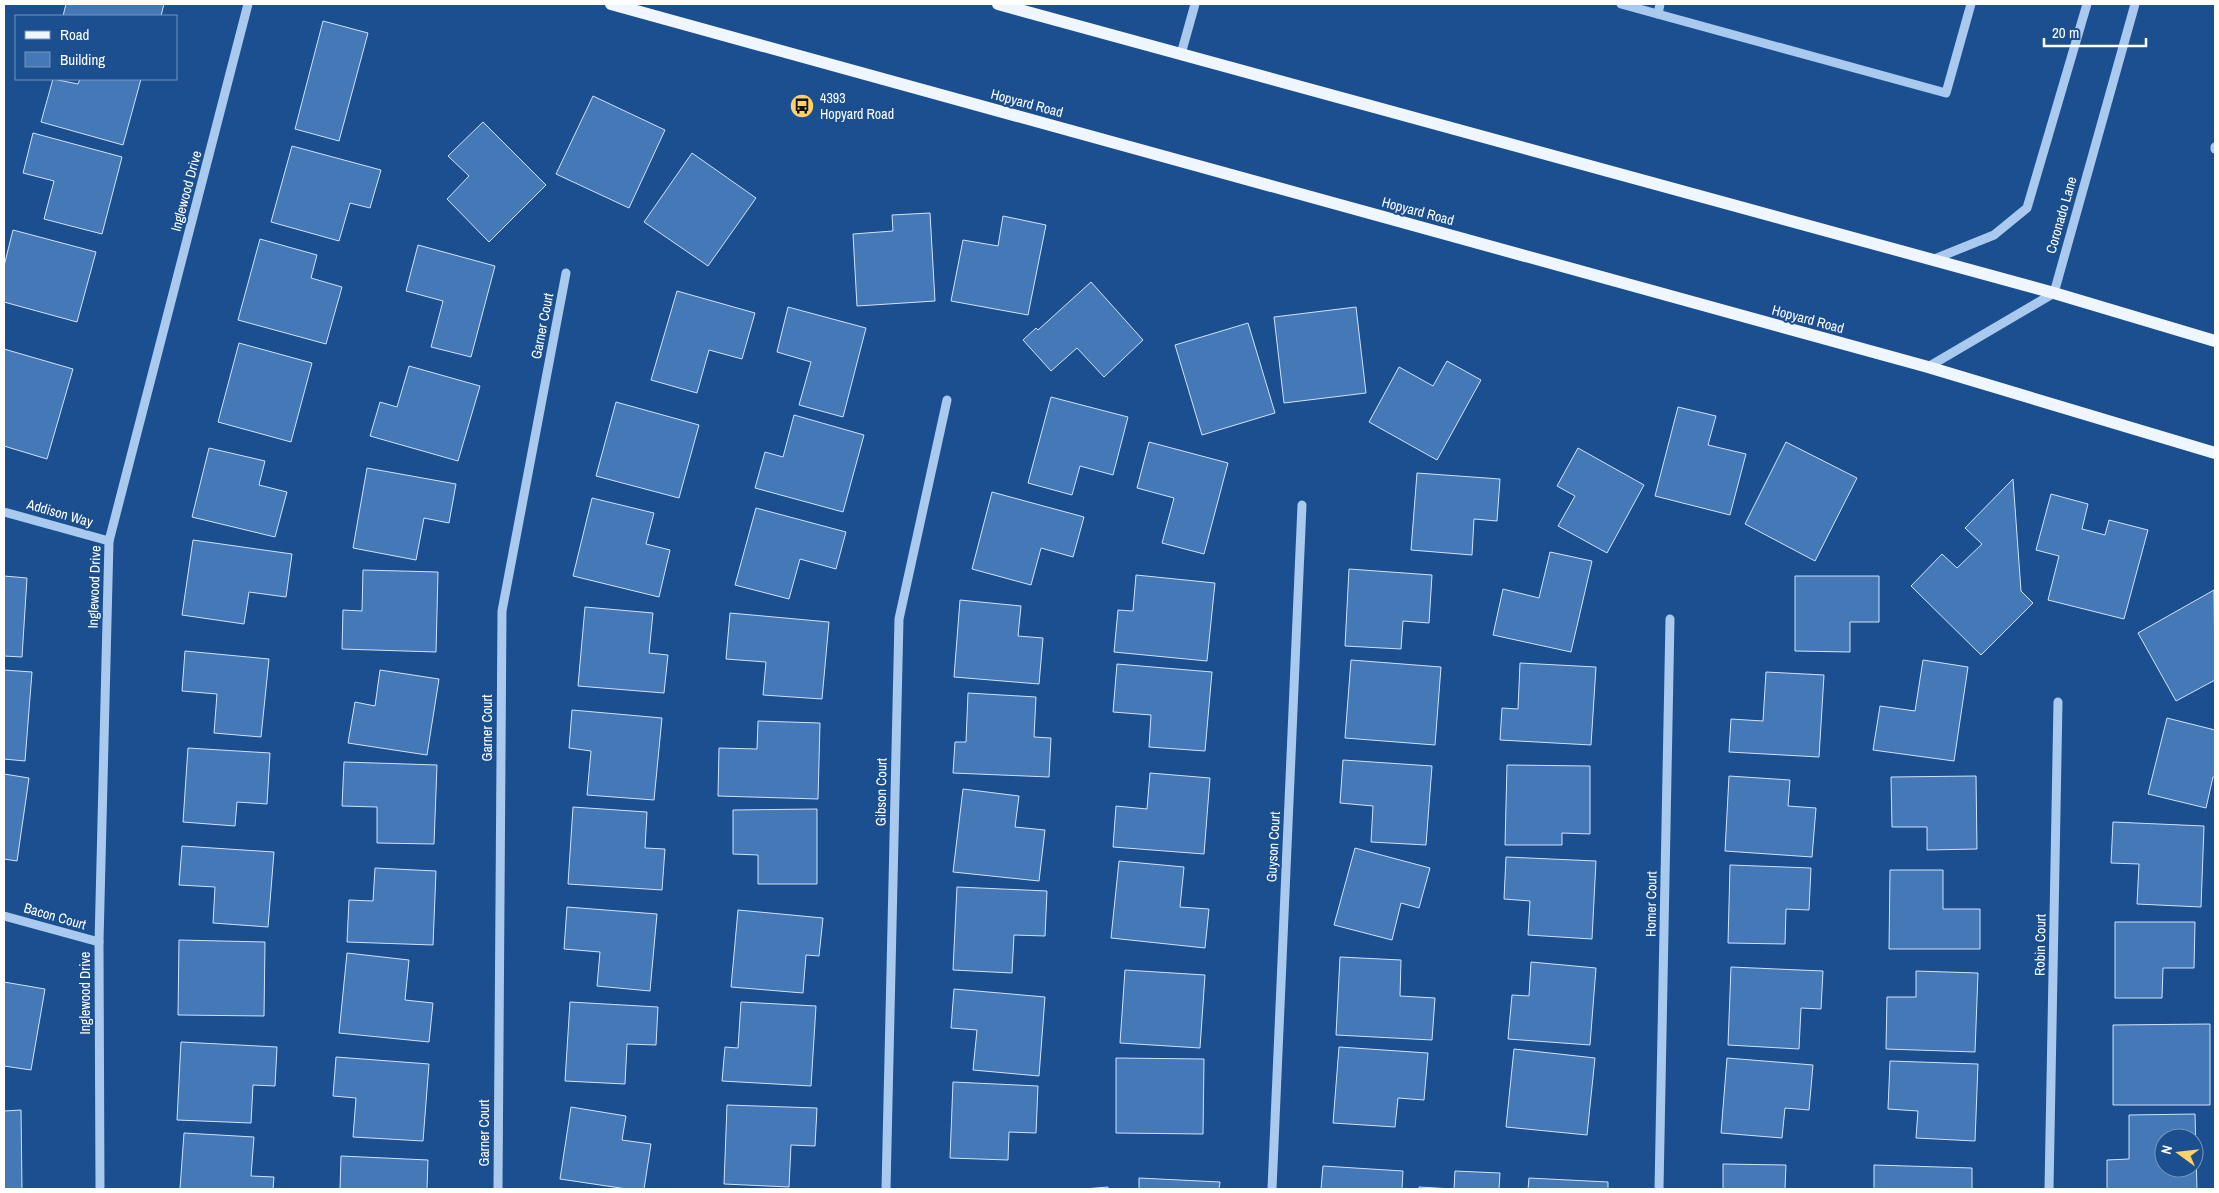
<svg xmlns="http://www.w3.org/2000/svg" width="2219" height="1193" font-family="'Archivo Narrow',sans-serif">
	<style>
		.building { fill: #4478b7; stroke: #cfe3fa; fill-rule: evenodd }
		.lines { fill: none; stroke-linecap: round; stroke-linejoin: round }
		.minor { stroke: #a9c9ee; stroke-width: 9 }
		.major { stroke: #f0f6ff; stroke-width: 12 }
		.labels { text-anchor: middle; stroke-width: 4; stroke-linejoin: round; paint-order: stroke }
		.poi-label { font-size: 14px; fill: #fff; stroke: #1b4f8f; text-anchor: start }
		.street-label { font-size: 14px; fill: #fff; stroke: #1b4f8f }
	</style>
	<rect width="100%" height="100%" fill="#1b4f8f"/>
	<!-- building -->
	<g class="building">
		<path d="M66 4H164L161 16H63Z"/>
		<path d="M323 21 368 33 339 141 295 129Z"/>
		<path d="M53 79 78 84 80 79H141L123 145 41 122Z"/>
		<path d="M593 96 665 130 629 208 556 174Z"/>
		<path d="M483 122 546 185 489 242 447 199 469 176 448 156Z"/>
		<path d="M33 133 122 157 102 234 44 219 54 181 23 173Z"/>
		<path d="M292 146 381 170 370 208 350 203 339 241 271 222Z"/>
		<path d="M692 153 756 198 708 266 644 222Z"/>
		<path d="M930 213 935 301 857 306 853 234 893 231 892 215Z"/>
		<path d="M1003 216 1046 225 1028 315 951 301 963 240 998 246Z"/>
		<path d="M13 230 96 252 77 322 4 302V266Z"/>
		<path d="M260 239 317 255 311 278 342 287 326 344 238 320Z"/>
		<path d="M418 245 495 266 471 357 431 347 443 301 406 291Z"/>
		<path d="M1091 282 1143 340 1104 377 1077 348 1051 371 1023 340 1036 328 1038 330Z"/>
		<path d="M677 291 755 313 742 359 709 350 697 393 651 380Z"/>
		<path d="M788 307 866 328 843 417 799 405 811 362 777 352Z"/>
		<path d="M1356 307 1366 393 1284 403 1274 317Z"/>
		<path d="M1248 323 1275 413 1202 435 1175 345Z"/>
		<path d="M239 343 312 363 291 442 218 422Z"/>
		<path d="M4 349 73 369 47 459 4 446Z"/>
		<path d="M1447 361 1481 380 1437 460 1369 422 1399 367 1433 386Z"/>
		<path d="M409 366 480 386 458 461 370 436 380 402 397 407Z"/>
		<path d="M1051 397 1128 417 1113 475 1080 466 1072 495 1028 483Z"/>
		<path d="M616 402 699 425 679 498 596 476Z"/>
		<path d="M1678 407 1716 416 1708 445 1746 454 1730 515 1655 496Z"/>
		<path d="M794 415 864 435 843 512 755 488 765 452 783 457Z"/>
		<path d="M1149 442 1228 463 1204 554 1162 543 1174 498 1137 488Z"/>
		<path d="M1786 442 1857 478 1815 561 1745 524Z"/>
		<path d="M209 448 265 461 259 485 287 492 275 537 192 517Z"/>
		<path d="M1578 448 1644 485 1607 553 1558 526 1575 496 1557 486Z"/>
		<path d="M367 468 456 484 449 523 424 518 416 560 353 548Z"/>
		<path d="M1417 473 1500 479 1497 521 1474 519 1472 555 1411 550Z"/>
		<path d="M2013 479 2021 591 2033 603 1981 655 1911 586 1942 554 1957 568 1982 544 1965 528Z"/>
		<path d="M992 492 1084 517 1073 557 1041 548 1031 585 972 569Z"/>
		<path d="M2051 494 2088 504 2082 529 2105 535 2109 520 2148 530 2124 619 2048 600 2059 556 2036 550Z"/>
		<path d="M592 498 654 513 646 544 670 550 659 597 573 576Z"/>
		<path d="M756 508 846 532 836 569 800 559 789 599 735 585Z"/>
		<path d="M193 540 292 554 286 597 249 592 244 624 182 615Z"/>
		<path d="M1550 552 1592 561 1571 652 1493 635 1503 589 1539 598Z"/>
		<path d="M1349 569 1432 575 1429 623 1403 621 1401 649 1345 646Z"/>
		<path d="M363 570 438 572 436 652 342 649 343 610 362 611Z"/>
		<path d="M1136 575 1215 583 1207 661 1114 652 1118 610 1133 611Z"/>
		<path d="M4 576 27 578 22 657 4 656Z"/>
		<path d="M1795 576H1879V622H1850V652L1795 651Z"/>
		<path d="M2214 590 2215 680 2176 701 2138 633Z"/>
		<path d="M960 600 1021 606 1018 636 1043 638 1039 684 954 677Z"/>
		<path d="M585 607 653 613 649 653 668 655 664 693 578 686Z"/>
		<path d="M730 613 829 622 822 699 763 695 766 662 726 659Z"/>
		<path d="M185 651 269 659 261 737 214 733 217 694 182 691Z"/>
		<path d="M1351 660 1441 667 1435 745 1345 738Z"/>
		<path d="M1923 660 1968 667 1954 761 1873 750 1880 706 1915 711Z"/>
		<path d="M1520 663 1596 667 1591 745 1500 740 1502 708 1518 709Z"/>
		<path d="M1117 664 1212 672 1205 751 1149 747 1151 715 1113 712Z"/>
		<path d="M4 670 32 672 25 761 4 759Z"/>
		<path d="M380 670 439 679 427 755 348 743 355 702 375 706Z"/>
		<path d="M1766 672 1824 675 1819 757 1729 752 1731 719 1763 721Z"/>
		<path d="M968 693 1036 697 1034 737 1051 738 1049 777 953 773 955 742H966Z"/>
		<path d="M572 710 662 718 654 800 587 795 591 751 569 748Z"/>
		<path d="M2167 718 2215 730V777H2213L2206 808 2148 794Z"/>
		<path d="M758 721 820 723 818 799 718 796 719 748 757 749Z"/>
		<path d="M188 748 270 753 267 804 237 802 235 826 183 822Z"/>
		<path d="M1343 760 1432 766 1426 845 1371 842 1373 806 1340 803Z"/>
		<path d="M344 762 437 765 434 844 377 843V807L342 806Z"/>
		<path d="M1507 765 1590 766V834L1562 833V845H1505Z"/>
		<path d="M1150 773 1210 778 1204 854 1113 847 1116 806 1147 809Z"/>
		<path d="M4 774 29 778 17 861 4 859Z"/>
		<path d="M1729 776 1790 780 1788 806 1816 808 1812 857 1725 851Z"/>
		<path d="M1976 776 1977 849 1927 850V827H1892L1891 777Z"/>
		<path d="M963 789 1019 796 1015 827 1045 830 1039 881 953 872Z"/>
		<path d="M573 807 647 812 645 848 665 849 662 890 568 884Z"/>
		<path d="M817 809V884H758V855L733 854V810Z"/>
		<path d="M2113 822 2204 826 2201 907 2137 904 2139 864 2111 863Z"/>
		<path d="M182 846 274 852 268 927 213 923 215 887 179 885Z"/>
		<path d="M1355 848 1430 868 1419 908 1401 903 1392 940 1334 925Z"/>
		<path d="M1506 857 1596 861 1592 939 1528 935 1530 901 1504 899Z"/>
		<path d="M1119 861 1184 867 1180 907 1209 909 1205 948 1111 938Z"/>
		<path d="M1730 865 1811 868 1809 910 1786 909 1785 944 1728 943Z"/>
		<path d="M375 868 436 871 433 945 347 942 349 900 373 901Z"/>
		<path d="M1890 870H1943V909H1980V949H1889Z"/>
		<path d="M957 887 1047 891 1045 936 1014 935 1012 973 953 970Z"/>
		<path d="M567 907 657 914 650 991 597 986 600 952 564 949Z"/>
		<path d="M738 910 823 918 819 956 806 955 803 993 731 987Z"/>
		<path d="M2115 922H2195L2194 968H2163L2162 998H2115Z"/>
		<path d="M179 940 265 942 264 1016 178 1015Z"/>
		<path d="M347 953 409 960 405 1000 433 1003 429 1042 339 1033Z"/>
		<path d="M1340 957 1401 960 1400 996 1435 998 1432 1040 1336 1035Z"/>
		<path d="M1531 962 1596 968 1590 1045 1508 1039 1512 995 1529 996Z"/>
		<path d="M1731 967 1823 971 1821 1009 1801 1008 1799 1049 1728 1045Z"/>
		<path d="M1125 970 1205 975 1200 1048 1120 1043Z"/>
		<path d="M1916 971 1978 973 1975 1052 1886 1049 1887 997H1916Z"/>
		<path d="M4 982 45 989 31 1070 4 1066Z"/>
		<path d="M954 989 1045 997 1039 1076 973 1070 977 1030 951 1028Z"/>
		<path d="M570 1002 658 1007 656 1045 627 1044 625 1084 565 1081Z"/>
		<path d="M741 1002 816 1006 811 1086 722 1081 725 1047 738 1048Z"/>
		<path d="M2210 1024V1105H2113V1025Z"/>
		<path d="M181 1042 277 1047 275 1086 253 1085 251 1123 177 1120Z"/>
		<path d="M1339 1047 1428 1053 1424 1100 1398 1098 1395 1127 1333 1123Z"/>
		<path d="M1514 1049 1595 1058 1587 1135 1506 1127Z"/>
		<path d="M336 1057 429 1064 423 1141 353 1137 356 1098 333 1096Z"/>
		<path d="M1116 1058 1204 1059 1203 1134 1116 1133Z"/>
		<path d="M1727 1058 1813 1065 1809 1110 1785 1108 1782 1138 1721 1133Z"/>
		<path d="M1890 1061 1978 1064 1975 1141 1916 1138 1918 1111 1888 1109Z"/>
		<path d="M953 1082 1038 1086 1036 1133 1009 1132 1008 1160 950 1158Z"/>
		<path d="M727 1105 817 1108 815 1146 791 1145 789 1187 724 1184Z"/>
		<path d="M571 1107 626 1116 622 1140 651 1144 644 1189H627L560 1179Z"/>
		<path d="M21 1110 22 1189H4V1111Z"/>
		<path d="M2195 1114 2197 1189H2107V1160L2129 1159V1115ZM2164 1138H2194V1168H2164Z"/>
		<path d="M184 1133 254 1137 251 1176 274 1177 273 1189H180Z"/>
		<path d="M341 1156 428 1160 427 1189H340Z"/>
		<path d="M1723 1164 1786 1165 1785 1189H1723Z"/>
		<path d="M1874 1165 1972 1168V1189H1874Z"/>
		<path d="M1323 1166 1403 1171 1402 1189H1321Z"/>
		<path d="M1455 1171 1500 1173 1499 1189H1454Z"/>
		<path d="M1139 1178 1220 1182 1219 1189H1139Z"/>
		<path d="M1529 1178 1608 1182V1189H1528Z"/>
		<path d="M1108 1187V1189H1084Z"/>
		<path d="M1419 1187 1453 1189H1419Z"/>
	</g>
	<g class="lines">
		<!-- minor -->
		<g class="minor">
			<path d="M1621 4 1946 93 1971 4"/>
			<path d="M1658 14 1660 4"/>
			<path d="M1181 54 1195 4"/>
			<path d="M2215 147V149"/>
			<path d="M1932 260 1994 235 2027 208 2087 4"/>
			<path d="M1928 367 2054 293 2135 4"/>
			<path d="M4 512 109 541"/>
			<path d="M4 916 99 942"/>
			<path d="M100 1189 99 942 109 541 248 4"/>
			<path d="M498 1189 502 611 566 273"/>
			<path d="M886 1189 899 619 947 400"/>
			<path d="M1272 1189 1302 505"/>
			<path d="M1659 1189 1670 619"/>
			<path d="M2049 1189 2058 702"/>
		</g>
		<!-- major -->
		<g class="major">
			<path d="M611 4 1928 367 2215 453"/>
			<path d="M998 4 2054 293 2215 341"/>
		</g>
	</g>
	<!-- icons -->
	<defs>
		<g id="bus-disc" transform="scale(1.25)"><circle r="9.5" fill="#ffd166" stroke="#1b4f8f"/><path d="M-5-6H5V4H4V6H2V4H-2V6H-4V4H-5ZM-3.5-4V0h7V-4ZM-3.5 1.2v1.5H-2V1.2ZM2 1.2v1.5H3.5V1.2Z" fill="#111"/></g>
	</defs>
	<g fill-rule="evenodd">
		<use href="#bus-disc" x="802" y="106"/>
	</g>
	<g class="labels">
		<!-- poi labels -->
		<g class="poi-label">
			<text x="820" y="103">4393<tspan x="820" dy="16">Hopyard Road</tspan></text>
		</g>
		<!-- street labels -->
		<g class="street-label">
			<text transform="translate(1027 103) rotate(15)" y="5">Hopyard Road</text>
			<text transform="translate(186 191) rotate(-75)" y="5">Inglewood Drive</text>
			<text transform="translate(1418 211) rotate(15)" y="5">Hopyard Road</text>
			<text transform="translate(2061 215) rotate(-74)" y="5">Coronado Lane</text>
			<text transform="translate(1808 319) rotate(15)" y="5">Hopyard Road</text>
			<text transform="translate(542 326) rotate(-79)" y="5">Garner Court</text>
			<text transform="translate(60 513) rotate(16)" y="5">Addison Way</text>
			<text transform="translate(94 587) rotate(-88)" y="5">Inglewood Drive</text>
			<text transform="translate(487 728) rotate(-90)" y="5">Garner Court</text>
			<text transform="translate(881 792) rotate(-89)" y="5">Gibson Court</text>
			<text transform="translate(1273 847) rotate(-87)" y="5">Guyson Court</text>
			<text transform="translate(1651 904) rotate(-89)" y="5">Homer Court</text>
			<text transform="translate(55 916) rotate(16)" y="5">Bacon Court</text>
			<text transform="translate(2040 945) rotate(-89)" y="5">Robin Court</text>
			<text transform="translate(85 993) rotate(-90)" y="5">Inglewood Drive</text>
			<text transform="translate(484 1133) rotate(-90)" y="5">Garner Court</text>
		</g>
	</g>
	<!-- border -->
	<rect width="2219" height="1193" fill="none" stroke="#ffffff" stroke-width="10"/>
	<!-- legend -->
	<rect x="15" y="15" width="162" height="65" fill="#1b4f8f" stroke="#7695bc"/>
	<rect x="25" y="31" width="25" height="8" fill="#f0f6ff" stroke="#7695bc"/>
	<text x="60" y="40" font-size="15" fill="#ffffff">Road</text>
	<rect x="25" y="52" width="25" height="15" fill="#4478b7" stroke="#7695bc"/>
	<text x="60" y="65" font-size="15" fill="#ffffff">Building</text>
	<!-- north arrow -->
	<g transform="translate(2179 1153) rotate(285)"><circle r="24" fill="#1b4f8f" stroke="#7695bc"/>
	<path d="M0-4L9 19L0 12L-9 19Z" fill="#ffd166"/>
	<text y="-8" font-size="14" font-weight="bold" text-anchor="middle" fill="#ffffff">N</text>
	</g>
	<!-- scale -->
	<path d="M2044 38v8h102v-8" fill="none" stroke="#ffffff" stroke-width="2.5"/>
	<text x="2052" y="38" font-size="15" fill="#ffffff" stroke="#1b4f8f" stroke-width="4" paint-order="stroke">20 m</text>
</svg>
